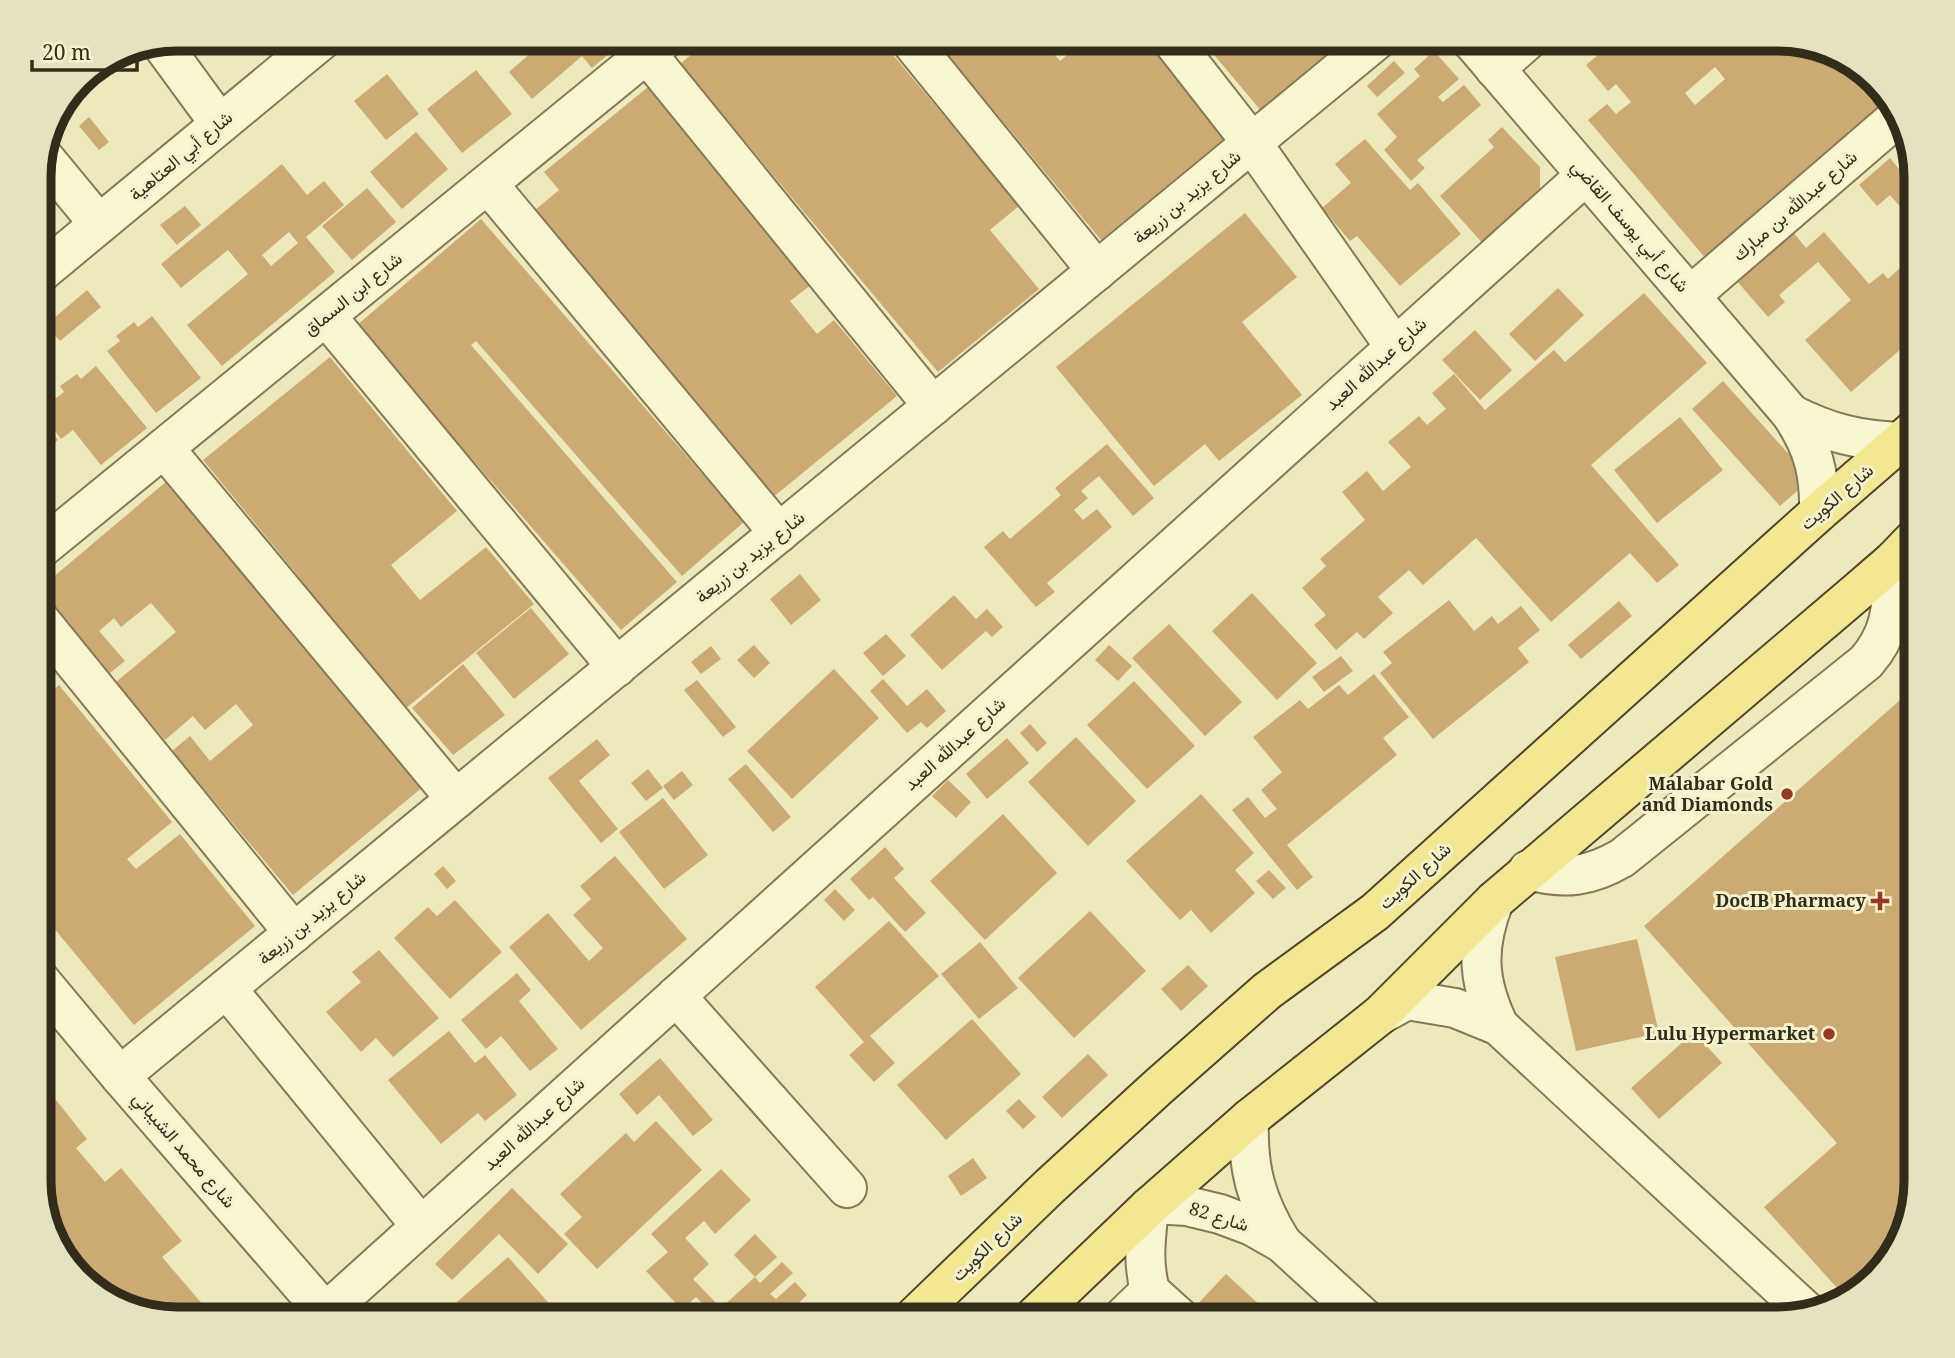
<svg xmlns="http://www.w3.org/2000/svg" width="1955" height="1358" font-family="'Noto Serif',Vazirmatn,serif">
	<style>
		.building { fill: #ccaa73; fill-rule: evenodd }
		.lines { fill: none; stroke-linecap: round; stroke-linejoin: round }
		.minor-casing { stroke: #857956; stroke-width: 42 }
		.major-casing { stroke: #53452b; stroke-width: 42 }
		.minor { stroke: #f9f5d0; stroke-width: 38 }
		.major { stroke: #f2e793; stroke-width: 38 }
		.poi-dot { fill: #943b26; stroke: #f5f1cd; stroke-width: 2.5 }
		.labels { text-anchor: middle; stroke-width: 6; stroke-linejoin: round; paint-order: stroke }
		.street-label { font-size: 18px; fill: #342c1b; stroke: #f5f1cd }
		.poi-label { font-size: 18px; font-weight: bold; fill: #342c1b; stroke: #f5f1cd; text-anchor: end }
		.rim { fill: none; stroke: #342c1b; stroke-width: 9 }
	</style>
	<rect width="100%" height="100%" fill="#eee9bd"/>
	<!-- building -->
	<g class="building">
		<path d="M548 38H608L603 42 611 52 592 68 582 56 532 99 509 72Z"/>
		<path d="M711 38H879L1019 206 990 230 1039 289 938 372 680 64Z"/>
		<path d="M934 38H1041L1060 61 1087 38H1145L1226 137 1101 240Z"/>
		<path d="M1200 38H1349L1262 112Z"/>
		<path d="M1574 38H1605L1587 53Z"/>
		<path d="M1618 38H1779L1856 62 1893 103 1707 260 1588 120 1607 104 1616 114 1631 102 1616 84 1608 91 1586 65ZM1715 67 1725 79 1695 105 1685 93Z"/>
		<path d="M1434 51 1459 79 1438 97 1443 102 1464 85 1481 105 1417 160 1425 168 1411 181 1384 150 1397 137 1377 114 1420 76 1414 69Z"/>
		<path d="M1394 61 1405 73 1377 97 1367 86Z"/>
		<path d="M476 70 512 114 462 153 427 109Z"/>
		<path d="M387 74 419 114 386 140 354 101Z"/>
		<path d="M648 87 811 285 790 301 817 334 834 320 897 396 772 498 535 210 559 190 544 172Z"/>
		<path d="M89 117 109 142 99 150 79 126Z"/>
		<path d="M1502 127 1540 167V203L1487 248 1440 196 1494 147 1488 140Z"/>
		<path d="M416 132 448 169 402 209 370 172Z"/>
		<path d="M1365 139 1410 190 1418 183 1461 234 1400 286 1357 236 1350 241 1322 208 1351 183 1335 164Z"/>
		<path d="M1890 158 1908 180 1916 173V245L1901 226 1910 218 1890 195 1877 206 1859 185Z"/>
		<path d="M282 164 307 195 324 181 344 205 306 237 335 272 222 366 187 325 248 274 228 250 181 288 161 264ZM289 232 298 243 271 266 262 255Z"/>
		<path d="M367 188 396 222 352 260 322 226Z"/>
		<path d="M185 206 201 225 177 245 160 225Z"/>
		<path d="M1245 213 1297 277 1242 322 1302 395 1219 461 1205 444 1154 486 1056 367Z"/>
		<path d="M481 219 744 522 682 576 476 341 471 345 677 582 621 630 356 326Z"/>
		<path d="M1793 232 1806 248 1824 232 1869 284 1883 273 1888 279 1900 268 1916 287V300L1911 305 1916 311V336L1851 392 1805 340 1851 300 1818 262 1779 295 1785 302 1768 317 1736 280Z"/>
		<path d="M1558 288 1584 315 1535 361 1509 334Z"/>
		<path d="M87 290 101 307 60 341 46 325Z"/>
		<path d="M1644 293 1707 363 1591 465 1679 565 1657 583 1630 553 1551 622 1476 538 1423 585 1409 570 1378 597 1393 613 1364 639 1357 632 1336 650 1314 625 1326 615 1302 588 1326 566 1320 559 1365 520 1342 492 1367 471 1383 491 1411 467 1388 442 1419 416 1427 425 1446 409 1432 393 1454 374 1485 410 1554 350 1565 362Z"/>
		<path d="M152 316 201 378 156 413 107 351 120 341 116 336 134 322 138 327Z"/>
		<path d="M1475 330 1512 370 1480 400 1442 360Z"/>
		<path d="M330 357 457 511 391 565 420 600 486 547 534 604 405 709 295 590 304 583 203 460Z"/>
		<path d="M96 366 147 428 101 465 73 430 61 439 39 411V396L43 392 51 402 64 392 60 386 77 374 81 379Z"/>
		<path d="M1723 381 1811 479 1780 506 1692 409Z"/>
		<path d="M39 416 58 440 39 455Z"/>
		<path d="M1680 417 1723 470 1657 523 1614 470Z"/>
		<path d="M1107 444 1154 498 1133 516 1099 476 1081 491 1088 498 1074 510 1083 520 1097 509 1112 527 1047 583 1055 592 1036 607 984 547 1003 531 1010 539 1061 495 1055 488Z"/>
		<path d="M167 481 424 786 293 895 172 751 190 736 210 761 253 725 236 704 205 730 193 716 165 740 116 682 176 632 151 603 121 627 114 618 99 631 125 661 110 673 39 589Z"/>
		<path d="M800 574 821 600 791 625 770 599Z"/>
		<path d="M1252 593 1317 663 1277 700 1212 631Z"/>
		<path d="M954 595 976 619 987 609 1003 627 992 637 986 631 942 670 910 635Z"/>
		<path d="M1449 600 1474 631 1492 616 1498 624 1521 606 1540 630 1518 648 1529 662 1433 739 1380 673 1392 663 1383 652Z"/>
		<path d="M1619 601 1632 616 1581 659 1568 645Z"/>
		<path d="M531 608 569 654 514 699 476 653Z"/>
		<path d="M1169 624 1242 702 1205 736 1132 658Z"/>
		<path d="M886 634 906 656 883 676 863 653Z"/>
		<path d="M754 645 770 663 754 678 737 660Z"/>
		<path d="M1109 645 1132 666 1118 681 1095 660Z"/>
		<path d="M711 646 721 659 701 674 691 662Z"/>
		<path d="M1341 656 1353 671 1324 692 1312 677Z"/>
		<path d="M463 664 505 715 453 755 412 708Z"/>
		<path d="M834 669 879 718 792 799 747 751Z"/>
		<path d="M1374 674 1409 717 1383 738 1397 755 1287 845 1313 877 1297 890 1232 810 1248 797 1265 818 1277 809 1261 790 1282 772 1253 737 1300 700 1308 709 1339 685 1348 695Z"/>
		<path d="M883 679 907 706 927 689 946 711 927 728 921 722 907 733 870 691Z"/>
		<path d="M697 680 736 727 723 737 684 690Z"/>
		<path d="M1134 681 1195 746 1147 789 1087 725Z"/>
		<path d="M59 685 172 822 127 859 136 869 180 834 255 926 134 1025 39 910V702Z"/>
		<path d="M1916 686V1182L1893 1259 1848 1300 1764 1207 1837 1143 1644 926Z"/>
		<path d="M1030 724 1047 743 1037 752 1020 733Z"/>
		<path d="M1076 737 1136 801 1088 846 1028 782Z"/>
		<path d="M1007 738 1029 763 987 799 966 774Z"/>
		<path d="M597 739 610 755 579 781 618 829 601 843 548 778Z"/>
		<path d="M746 764 791 817 773 832 728 779Z"/>
		<path d="M648 769 663 788 646 801 631 783Z"/>
		<path d="M682 771 693 785 674 800 663 786Z"/>
		<path d="M948 780 971 802 956 818 932 796Z"/>
		<path d="M1201 794 1254 853 1235 870 1255 893 1211 933 1191 910 1180 920 1126 861Z"/>
		<path d="M663 798 708 855 664 889 619 832Z"/>
		<path d="M1003 814 1057 873 985 940 930 881Z"/>
		<path d="M885 847 904 869 894 878 926 913 905 932 873 897 869 900 850 879Z"/>
		<path d="M615 856 687 939 581 1030 509 947 548 913 589 961 603 948 573 915 591 899 580 886Z"/>
		<path d="M443 866 456 881 447 889 434 874Z"/>
		<path d="M1269 870 1286 888 1273 899 1256 881Z"/>
		<path d="M835 889 855 910 844 921 824 900Z"/>
		<path d="M455 900 502 952 450 999 394 938 428 907 437 916Z"/>
		<path d="M1090 911 1146 971 1074 1038 1018 978Z"/>
		<path d="M889 921 939 976 870 1036 895 1063 874 1082 849 1055 864 1042 815 987Z"/>
		<path d="M1637 939 1659 1033 1576 1051 1555 957Z"/>
		<path d="M980 942 1018 988 979 1019 941 974Z"/>
		<path d="M379 950 439 1018 393 1057 376 1038 361 1052 326 1012 361 982 352 972Z"/>
		<path d="M1188 965 1208 986 1181 1011 1161 989Z"/>
		<path d="M517 973 531 990 519 1001 558 1049 530 1071 501 1036 486 1049 461 1020Z"/>
		<path d="M972 1019 1021 1074 946 1140 897 1085Z"/>
		<path d="M449 1031 475 1063 485 1055 517 1095 485 1121 478 1113 441 1144 388 1080Z"/>
		<path d="M1694 1032 1722 1063 1659 1119 1631 1088Z"/>
		<path d="M1088 1054 1108 1075 1062 1118 1042 1097Z"/>
		<path d="M660 1058 713 1120 693 1136 659 1095 637 1115 619 1094Z"/>
		<path d="M39 1077 53 1094 39 1106Z"/>
		<path d="M1019 1099 1036 1117 1023 1129 1006 1111Z"/>
		<path d="M56 1100 87 1139 76 1148 105 1182 121 1168 182 1241 162 1257 210 1313 222 1304 235 1319H176L105 1298 52 1236 39 1190V1114Z"/>
		<path d="M656 1121 702 1170 597 1269 564 1234 582 1217 560 1194 626 1133 634 1142Z"/>
		<path d="M973 1158 987 1178 961 1196 948 1176Z"/>
		<path d="M721 1169 751 1200 715 1234 704 1221 685 1238 709 1264 693 1279 721 1308 755 1277 734 1255 755 1234 777 1257 755 1277 760 1283 782 1262 793 1273 770 1294 776 1299 795 1282 807 1295 788 1313 792 1318 791 1319H689L704 1305 696 1297 682 1310 646 1271 668 1252 651 1234Z"/>
		<path d="M512 1188 568 1244 538 1274 499 1234 452 1280 435 1264Z"/>
		<path d="M508 1257 563 1319H473L457 1302Z"/>
		<path d="M1226 1274 1275 1319H1204L1193 1309Z"/>
	</g>
	<g class="lines">
		<!-- minor casing -->
		<g class="minor-casing">
			<g id="minor">
				<path d="M908 38 1097 271"/>
				<path d="M1170 38 1252 143 1395 347"/>
				<path d="M1469 38 1791 414C1813 447 1820 473 1819 512"/>
				<path d="M160 42 220 124"/>
				<path d="M647 54 933 406"/>
				<path d="M1495 69 1530 38"/>
				<path d="M42 155 99 224"/>
				<path d="M488 184 779 533"/>
				<path d="M39 274 324 38"/>
				<path d="M1690 296 1900 115"/>
				<path d="M326 316 617 667"/>
				<path d="M1791 414C1829 433 1857 440 1900 442"/>
				<path d="M164 448 456 799"/>
				<path d="M39 550 666 38"/>
				<path d="M39 619 294 933"/>
				<path d="M1528 870C1565 880 1589 877 1622 858L1866 662C1895 629 1891 601 1894 560"/>
				<path d="M1494 901C1476 948 1477 980 1499 1026"/>
				<path d="M39 979 120 1076 331 1319"/>
				<path d="M227 989 421 1226"/>
				<path d="M676 996 847 1188"/>
				<path d="M1380 1015 1407 1000 1455 1008 1499 1026 1807 1312"/>
				<path d="M120 1076 1379 38"/>
				<path d="M1249 1119C1247 1168 1256 1201 1282 1243"/>
				<path d="M1153 1204 1187 1206 1220 1214 1252 1226 1282 1243 1365 1319"/>
				<path d="M1150 1291 1181 1319"/>
				<path d="M325 1313 1586 175"/>
				<path d="M1121 1319 1150 1291C1142 1259 1146 1239 1149 1207"/>
			</g>
		</g>
		<!-- major casing -->
		<g class="major-casing">
			<g id="major">
				<path d="M912 1319 1050 1186 1157 1088 1267 991 1375 912 1819 512 1916 428"/>
				<path d="M1032 1319 1149 1207 1249 1119 1380 1015 1494 901 1857 592 1894 560 1916 537"/>
			</g>
		</g>
		<!-- minor -->
		<use href="#minor" class="minor"/>
		<!-- major -->
		<use href="#major" class="major"/>
	</g>
	<!-- markers -->
	<g class="poi-dot">
		<circle cx="1787" cy="794" r="7"/>
		<path d="M1876.5 890.5h7v7h7v7h-7v7h-7v-7h-7v-7h7z"/>
		<circle cx="1829" cy="1034" r="7"/>
	</g>
	<g class="labels">
		<!-- street labels -->
		<g class="street-label">
			<text transform="translate(181 156) rotate(-40)" y="6">شارع أبي العتاهية</text>
			<text transform="translate(1187 197) rotate(-40)" y="6">شارع يزيد بن زريعة</text>
			<text transform="translate(1795 206) rotate(-41)" y="6">شارع عبدالله بن مبارك</text>
			<text transform="translate(1630 226) rotate(49)" y="6">شارع أبي يوسف القاضي</text>
			<text transform="translate(353 294) rotate(-39)" y="6">شارع ابن السماق</text>
			<text transform="translate(1376 364) rotate(-42)" y="6">شارع عبدالله العبد</text>
			<text transform="translate(1837 497) rotate(-41)" y="6">شارع الكويت</text>
			<text transform="translate(750 557) rotate(-39)" y="6">شارع يزيد بن زريعة</text>
			<text transform="translate(955 744) rotate(-42)" y="6">شارع عبدالله العبد</text>
			<text transform="translate(1415 876) rotate(-42)" y="6">شارع الكويت</text>
			<text transform="translate(312 918) rotate(-40)" y="6">شارع يزيد بن زريعة</text>
			<text transform="translate(534 1124) rotate(-42)" y="6">شارع عبدالله العبد</text>
			<text transform="translate(184 1150) rotate(49)" y="6">شارع محمد الشيباني</text>
			<text transform="translate(1219 1217) rotate(17)" y="6">شارع 82</text>
			<text transform="translate(987 1247) rotate(-44)" y="6">شارع الكويت</text>
		</g>
		<!-- poi labels -->
		<g class="poi-label">
			<text x="1773" y="790">Malabar Gold<tspan x="1773" dy="21">and Diamonds</tspan></text>
			<text x="1866" y="907">DocIB Pharmacy</text>
			<text x="1815" y="1040">Lulu Hypermarket</text>
		</g>
	</g>
	<!-- crop -->
	<path d="M0 0H1955V1358H0ZM177 51H1778A126 126 0 0 1 1904 177V1181A126 126 0 0 1 1778 1307H177A126 126 0 0 1 51 1181V177A126 126 0 0 1 177 51Z" fill="#e6e1bf" fill-rule="evenodd"/>
	<path class="rim" d="M177 51H1778A126 126 0 0 1 1904 177V1181A126 126 0 0 1 1778 1307H177A126 126 0 0 1 51 1181V177A126 126 0 0 1 177 51Z"/>
	<!-- scale -->
	<path d="M32 60v10h105v-10" fill="none" stroke="#342c1b" stroke-width="3.5"/>
	<text x="42" y="60" font-size="21" fill="#342c1b" stroke="#f5f1cd" stroke-width="5" paint-order="stroke">20 m</text>
</svg>
